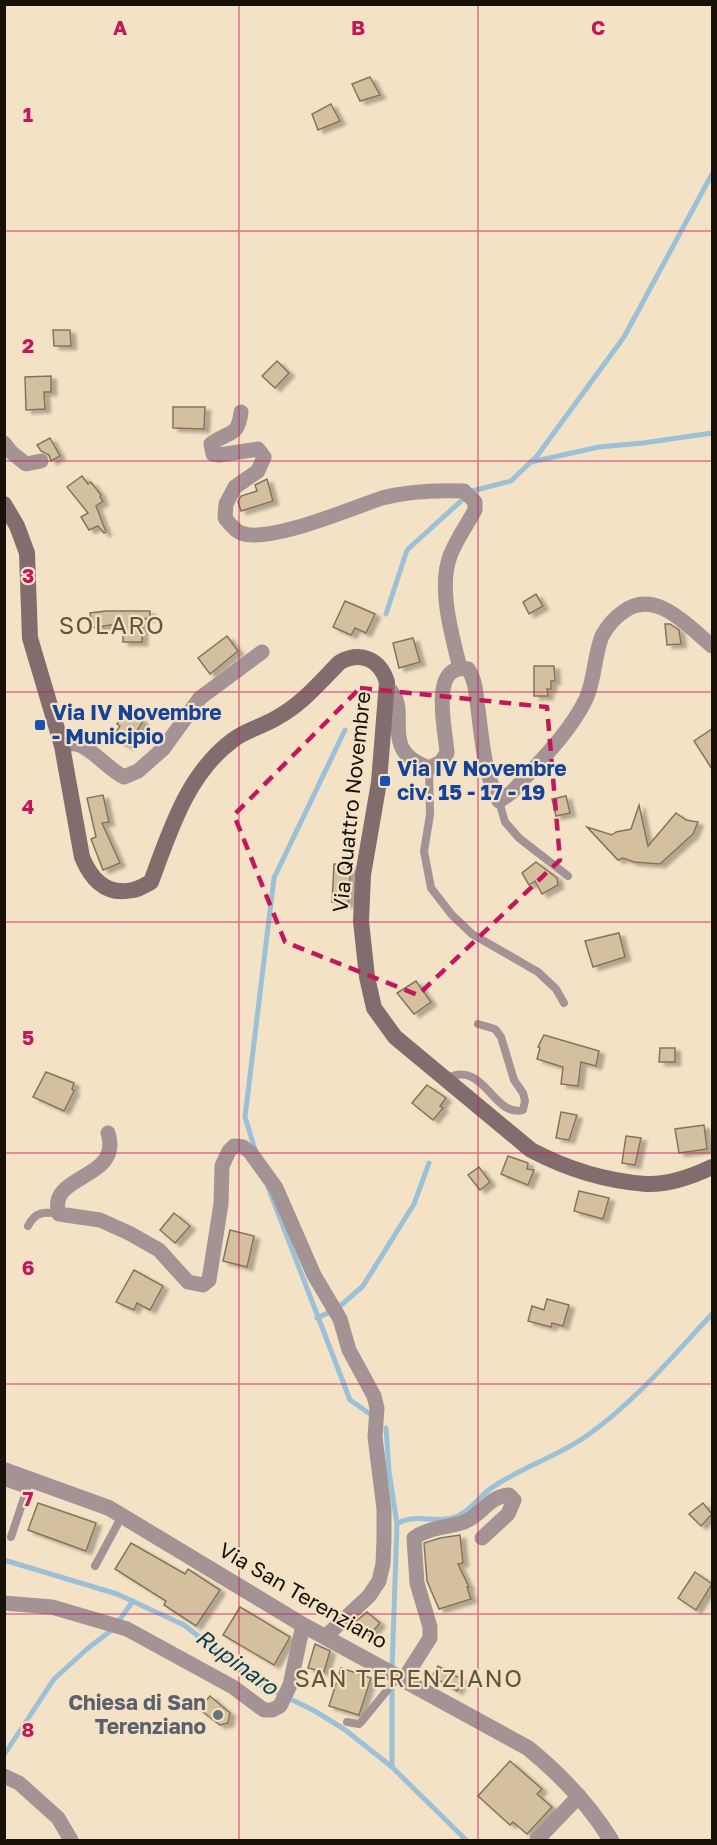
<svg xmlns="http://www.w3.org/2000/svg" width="717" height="1845" font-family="'Golos Text',sans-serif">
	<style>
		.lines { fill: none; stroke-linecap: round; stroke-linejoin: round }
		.stream { stroke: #9cc1d7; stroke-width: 5 }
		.building { fill: #d4c09e; stroke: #84755a; stroke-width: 1.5; filter: url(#shadow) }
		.service { stroke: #a39395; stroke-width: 8 }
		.minor { stroke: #a39395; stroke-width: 15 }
		.tertiary { stroke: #a39395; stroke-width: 16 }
		.secondary { stroke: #836c6e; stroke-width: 16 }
		.marked { fill: none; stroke: #c2185b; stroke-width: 4.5; stroke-dasharray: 12 8; stroke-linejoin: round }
		.grid { fill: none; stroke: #c2185b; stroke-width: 1.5; stroke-opacity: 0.55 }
		.transit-dot { fill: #1a4fb4; stroke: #f3e2c5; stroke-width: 2 }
		.worship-dot { fill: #6b7280; stroke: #f3e2c5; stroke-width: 2 }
		.labels { text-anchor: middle; stroke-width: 4.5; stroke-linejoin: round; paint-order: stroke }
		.transit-label { font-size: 21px; font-weight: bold; fill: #164399; stroke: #f3e2c5; text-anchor: start }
		.street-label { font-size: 21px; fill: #171107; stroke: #f3e2c5 }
		.worship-label { font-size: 21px; font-weight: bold; fill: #5b616d; stroke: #f3e2c5; text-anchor: end }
		.water-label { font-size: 22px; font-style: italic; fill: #0a3d54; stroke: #f3e2c5 }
		.quarter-label { font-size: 24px; letter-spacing: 1.5px; fill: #64553c; stroke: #f3e2c5 }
		.grid-label { font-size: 20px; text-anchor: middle; font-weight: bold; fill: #c2185b; stroke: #f3e2c5; stroke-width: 4.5; stroke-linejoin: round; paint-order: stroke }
	</style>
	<defs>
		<filter id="shadow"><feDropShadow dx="5.5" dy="3.5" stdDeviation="1.5" flood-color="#0004"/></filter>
	</defs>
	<rect width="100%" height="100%" fill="#f3e2c5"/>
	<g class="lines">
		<!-- stream -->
		<g class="stream">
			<path d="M531 462 599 447 643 443 712 433"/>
			<path d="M386 614 407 550 472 491 511 481 537 456 624 337 712 174"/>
			<path d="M256 1153 245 1117 274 878 345 730"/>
			<path d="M268 1187 350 1400 370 1414"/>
			<path d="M317 1318 338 1308 363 1286 414 1204 429 1163"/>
			<path d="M386 1428 389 1471 397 1524 392 1669"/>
			<path d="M397 1524C416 1512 438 1525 458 1516 473 1509 480 1495 493 1487 522 1467 556 1457 585 1437 634 1403 672 1357 712 1314"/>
			<path d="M4 1560 117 1594 184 1625 259 1684 313 1710 344 1729 392 1767 466 1840"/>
			<path d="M392 1684V1767"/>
			<path d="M4 1755 54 1679 87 1649 113 1629 133 1601"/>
		</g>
	</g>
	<!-- building -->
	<g class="building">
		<path d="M370 77 380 95 360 101 352 84Z"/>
		<path d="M331 104 340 121 318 130 312 114Z"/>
		<path d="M53 330H70L71 346H54Z"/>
		<path d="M277 361 289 373 275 388 262 376Z"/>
		<path d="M51 376V392H44L45 409 26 410 25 377Z"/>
		<path d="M173 407H205L204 429 173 428Z"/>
		<path d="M50 438 60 456 51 461 49 455 41 451 37 445Z"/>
		<path d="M82 476 88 484 91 482 101 495 100 497 103 501 96 506 106 532 104 533 98 526 89 530 81 517 88 513 67 487Z"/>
		<path d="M267 479 273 501 241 511 238 502 241 496 257 491 255 485Z"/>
		<path d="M536 594 543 606 529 614 523 602Z"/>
		<path d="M345 601 375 614 366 633 355 628 351 635 333 627Z"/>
		<path d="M106 611H150V618L143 619 142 642H123V623L92 628 90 613Z"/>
		<path d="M665 624H670L679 630 681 644 667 645Z"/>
		<path d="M227 636 238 651 210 674 198 658Z"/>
		<path d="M413 638 420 662 399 668 393 643Z"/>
		<path d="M534 666H554L555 681H551V689H547L548 696H534Z"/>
		<path d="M126 710 143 721 128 746 113 737 120 726 117 724Z"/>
		<path d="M712 729V769L694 741Z"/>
		<path d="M103 795 109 822 102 823 120 863 103 870 93 844 91 839 96 837 87 798Z"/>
		<path d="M566 796 570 813 556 816 552 799Z"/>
		<path d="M639 805 648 846 676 813 686 820 698 822 693 834 660 864 634 862 623 858 618 860 587 827 612 835 616 832 631 829Z"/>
		<path d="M536 862 557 878 558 885 542 894 535 881 529 885 522 873Z"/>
		<path d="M334 864 351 866 348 904 332 902Z"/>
		<path d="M619 933 625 957 593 967 585 941Z"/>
		<path d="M416 981 431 1002 414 1014 397 993Z"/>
		<path d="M544 1035 599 1051 596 1066 581 1062 578 1086 561 1084 563 1067 537 1059 540 1048 538 1047Z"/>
		<path d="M660 1048H675V1062H659Z"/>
		<path d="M46 1072 74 1083 72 1089 74 1091 64 1111 33 1097Z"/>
		<path d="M427 1085 446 1098 440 1106 443 1108 433 1120 412 1103Z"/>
		<path d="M561 1112 577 1115 569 1140 556 1138Z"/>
		<path d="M704 1125 707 1149 679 1153 675 1129Z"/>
		<path d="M626 1136 641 1138 635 1165 622 1163Z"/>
		<path d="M508 1156 528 1163 527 1169 534 1170 528 1185 501 1174Z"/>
		<path d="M479 1167 490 1182 480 1190 468 1175Z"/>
		<path d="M579 1191 609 1198 603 1219 574 1211Z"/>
		<path d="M174 1213 190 1226 175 1243 160 1230Z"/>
		<path d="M230 1230 254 1236 247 1267 223 1261Z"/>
		<path d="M134 1270 163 1286 150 1310 137 1303 134 1310 116 1302Z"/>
		<path d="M547 1299 569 1305 563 1326 552 1323 551 1327 528 1321 532 1306 544 1310Z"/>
		<path d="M38 1503 96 1523 86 1551 28 1530Z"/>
		<path d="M703 1503 712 1514 701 1526 689 1514Z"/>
		<path d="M460 1535 463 1563 458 1564 469 1587H467L471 1599 439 1609 427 1581 424 1543 440 1538Z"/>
		<path d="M131 1543 185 1574 188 1569 220 1590 196 1626 164 1605 166 1601 115 1569Z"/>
		<path d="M695 1572 712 1584 696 1610 678 1598Z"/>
		<path d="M240 1607 290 1637 274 1665 223 1635Z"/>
		<path d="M367 1612 380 1623 369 1636 354 1623Z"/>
		<path d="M315 1644 330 1651 324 1672 308 1668Z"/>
		<path d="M438 1666 463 1680 457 1691 432 1676Z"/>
		<path d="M341 1668 371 1678 359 1715 329 1706Z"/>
		<path d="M210 1696 230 1713 228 1723 220 1725 199 1709Z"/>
		<path d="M510 1761 542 1789 537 1794 552 1807 527 1834 513 1822 510 1825 478 1796Z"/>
	</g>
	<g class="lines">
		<!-- service -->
		<g class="service">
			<path d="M429 768 430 815 424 851 431 888 452 915 472 934 538 972 556 989 564 1003"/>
			<path d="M499 801 505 822 519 838 568 876"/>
			<path d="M447 1078C485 1060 493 1118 523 1110L525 1101 523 1093 514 1080 501 1037 495 1029 478 1024"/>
			<path d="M28 1226C35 1212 44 1211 59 1214"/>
			<path d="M4 1482 27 1490"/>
			<path d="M11 1537 30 1480"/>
			<path d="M95 1566 122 1516"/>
			<path d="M347 1722 359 1724 362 1721 398 1677"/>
		</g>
		<!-- minor -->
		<g class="minor">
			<path d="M241 412C238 438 229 430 211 444L213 454 219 455 258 449 264 457 258 471 235 487 226 504 225 518C229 523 235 531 241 533 269 544 352 508 382 498 408 491 438 490 464 491L475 502V510C467 525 456 540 450 556 438 588 452 636 460 668"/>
			<path d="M4 443 11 452 26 464 41 461"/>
			<path d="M387 687C415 710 375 749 429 768L441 762 447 753C446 732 428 662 468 669 476 681 476 695 478 709 482 739 484 775 499 801L512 792C538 763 569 734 586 699 595 679 594 656 602 636 607 627 614 618 623 612 655 587 689 627 712 646"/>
			<path d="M62 746C66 745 72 743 76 744 91 747 109 770 124 777L138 771 163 749 200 698 262 652"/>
			<path d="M108 1133C123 1181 46 1173 59 1214L100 1220 129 1233 159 1250 188 1282 203 1285 209 1280 221 1204 222 1166 229 1151 234 1146 243 1147 250 1152 276 1188 314 1275 340 1319 349 1350 374 1396 377 1408 375 1437 384 1509V1539L383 1564 379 1581 369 1596 325 1637"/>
			<path d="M4 1603 52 1607 127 1629 233 1687 264 1710H272L280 1706 290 1685 303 1625"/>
			<path d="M404 1679 430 1638V1627L417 1583 414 1538C429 1527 447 1528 464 1522 482 1515 489 1496 509 1495L514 1500 508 1514 482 1538"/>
			<path d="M4 1776 19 1783 58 1818 71 1840"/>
			<path d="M537 1840 579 1796"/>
		</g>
		<!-- tertiary -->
		<path class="tertiary" d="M4 1470 109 1508 303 1625 528 1748C561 1775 589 1804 611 1840"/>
		<!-- secondary -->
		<path class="secondary" d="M4 504 17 526 27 553 30 638 62 746 82 857C91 879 106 896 133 890 139 889 145 885 151 882 170 831 187 774 233 740 246 730 264 726 278 717 302 704 321 681 340 662 361 651 380 659 387 682L379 782 363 875 361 921 367 977 374 1008 395 1037 531 1150C567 1169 605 1181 646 1184 668 1185 693 1176 712 1167"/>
	</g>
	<!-- marked area -->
	<path class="marked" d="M360 688 547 707 560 860 418 995 285 942 234 815Z"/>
	<!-- grid -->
	<path class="grid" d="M239 4V1840M478 4V1840M4 231H712M4 461H712M4 692H712M4 922H712M4 1153H712M4 1384H712M4 1614H712"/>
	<!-- markers -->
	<g class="transit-dot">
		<rect x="34" y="719" width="12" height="12" rx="3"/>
		<rect x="379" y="775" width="12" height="12" rx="3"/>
	</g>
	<circle class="worship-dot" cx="218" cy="1715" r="6"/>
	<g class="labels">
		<!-- transit labels -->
		<g class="transit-label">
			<text x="52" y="720">Via IV Novembre<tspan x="52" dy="24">- Municipio</tspan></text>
			<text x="397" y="776">Via IV Novembre<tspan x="397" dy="24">civ. 15 - 17 - 19</tspan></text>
		</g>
		<!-- street labels -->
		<g class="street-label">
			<text transform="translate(352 802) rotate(-84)" y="7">Via Quattro Novembre</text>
			<text transform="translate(303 1596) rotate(30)" y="7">Via San Terenziano</text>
		</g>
		<!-- worship labels -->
		<g class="worship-label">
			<text x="206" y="1710">Chiesa di San<tspan x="206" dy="24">Terenziano</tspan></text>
		</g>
		<!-- water labels -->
		<g class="water-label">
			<text transform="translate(237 1662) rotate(36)" y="8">Rupinaro</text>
		</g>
		<!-- quarter labels -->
		<g class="quarter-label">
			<text x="112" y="634">SOLARO</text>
			<text x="409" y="1687">SAN TERENZIANO</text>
		</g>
	</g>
	<g class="grid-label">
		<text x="120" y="35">A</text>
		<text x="358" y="35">B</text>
		<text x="598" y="35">C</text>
		<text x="28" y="122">1</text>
		<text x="28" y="353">2</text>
		<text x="28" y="583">3</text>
		<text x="28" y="814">4</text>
		<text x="28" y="1045">5</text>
		<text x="28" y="1275">6</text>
		<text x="28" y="1506">7</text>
		<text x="28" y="1737">8</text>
	</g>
	<!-- border -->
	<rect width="717" height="1845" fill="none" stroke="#171107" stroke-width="12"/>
</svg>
